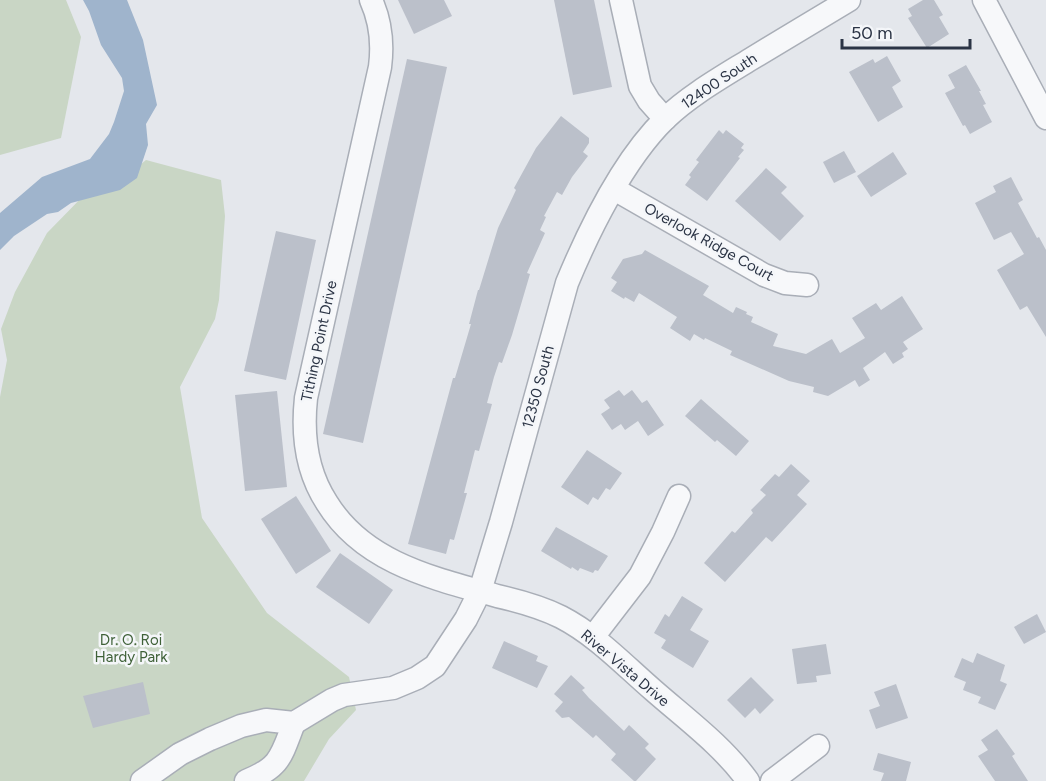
<svg xmlns="http://www.w3.org/2000/svg" width="1046" height="781" font-family="Figtree,sans-serif">
	<style>
		.green { fill: #c9d6c5 }
		.water { fill: #9fb4cc }
		.building { fill: #bbc0ca }
		.lines { fill: none; stroke-linecap: round; stroke-linejoin: round }
		.minor-casing { stroke: #a9aeb7; stroke-width: 25 }
		.minor { stroke: #f7f8fa; stroke-width: 22 }
		.labels { text-anchor: middle; stroke-width: 5; stroke-linejoin: round; paint-order: stroke }
		.street-label { font-size: 15px; fill: #2b3445; stroke: #f4f6f9 }
		.park-label { font-size: 15px; fill: #3f6138; stroke: #f4f6f9 }
	</style>
	<rect width="100%" height="100%" fill="#e4e7ec"/>
	<!-- green -->
	<g class="green">
		<path d="M0 0H66L81 37 61 138 0 155Z"/>
		<path d="M146 160 221 180 225 216 219 300 215 319 180 387 202 518 267 613 349 677 356 710 329 739 304 781H0V397L7 360 1 329 15 292 47 233 89 190 115 186Z"/>
	</g>
	<!-- water -->
	<path class="water" d="M83 0H127L143 40 157 105 146 124 148 145 137 178 120 190 71 203 58 212 47 214 14 236 0 250V213L42 177 90 159 109 134 114 122 124 91 122 78 101 45 89 11Z"/>
	<!-- building -->
	<g class="building">
		<path d="M398 0H444L452 16 414 34Z"/>
		<path d="M554 0H594L612 87 573 95Z"/>
		<path d="M923 0H934L943 15 939 17 949 34 927 48 908 18 912 16 908 9Z"/>
		<path d="M887 56 901 81 892 87 903 107 878 122 849 72 873 59 875 63Z"/>
		<path d="M407 59 447 67 363 443 323 434Z"/>
		<path d="M966 65 981 91H979L986 104 983 105 992 122 970 134 965 125 963 126 945 93 955 88 948 75Z"/>
		<path d="M561 116 589 138V143L583 152 588 156 572 177 562 195 557 192 544 216 546 217 540 230 545 233 527 273 530 274 512 335 502 363 499 362 494 377 487 403 492 404 479 451 475 450 464 493H467L454 540 450 539 446 554 408 544 453 378H455L471 324H469L478 290H479L498 228 516 190 514 188 536 148Z"/>
		<path d="M719 130 723 134 726 130 744 144 741 148 744 150 738 157 740 158 707 201 685 185 691 177 689 175 699 162 696 160Z"/>
		<path d="M844 151 856 172 834 183 823 162Z"/>
		<path d="M893 152 907 174 871 197 857 176Z"/>
		<path d="M766 168 787 187 781 193 804 216 780 241 735 201Z"/>
		<path d="M1011 177 1023 200 1018 203 1037 238 1039 237 1046 250V337L1027 306 1020 310 997 270 1024 254 1011 232 994 240 975 203 996 192 993 186Z"/>
		<path d="M276 231 316 240 286 380 244 371Z"/>
		<path d="M645 250 709 286 703 295 733 313 736 307 747 312 746 314 753 317 751 322 778 334 773 346 806 354 832 339 840 353 865 338 852 318 876 303 881 310 902 296 923 329 903 342 908 349 902 353 904 357 893 364 885 352 863 368 870 380 859 387 855 380 828 396 813 392 814 387 789 381 730 355 732 351 705 338 704 340 694 334 690 341 670 328 677 317 639 293 634 302 625 297 624 299 611 291 617 282 611 278 623 259 642 254Z"/>
		<path d="M619 390 624 396 632 390 642 403 647 400 664 425 648 436 638 421 625 430 621 424 612 430 601 414 610 408 604 400Z"/>
		<path d="M277 391 287 487 245 491 235 395Z"/>
		<path d="M701 399 749 441 736 456 717 440 715 442 685 416Z"/>
		<path d="M587 450 622 473 610 490 606 488 598 500 593 497 588 505 561 487Z"/>
		<path d="M791 464 810 481 797 495 807 504 772 542 766 537 725 582 704 563 732 531 735 533 753 513 751 510 766 495 760 490 775 474 779 477Z"/>
		<path d="M296 496 331 551 296 574 261 519Z"/>
		<path d="M556 527 608 556 598 571 595 570 593 573 580 568 578 571 572 567 571 569 541 551Z"/>
		<path d="M340 553 393 590 369 624 316 587Z"/>
		<path d="M682 596 703 609 690 630 709 641 693 668 661 648 666 640 654 633 665 614 669 617Z"/>
		<path d="M1037 614 1046 632 1024 644 1014 627Z"/>
		<path d="M504 641 538 656 536 661 548 666 537 688 492 668Z"/>
		<path d="M826 644 831 674 816 676 817 682 797 684 792 649Z"/>
		<path d="M977 653 1005 665 1000 681 1007 684 995 710 978 703 981 697 963 690 966 682 954 677 962 658 973 663Z"/>
		<path d="M571 675 585 688 582 690 589 698 624 731 629 725 649 744 645 748 656 759 636 781H634L611 760 616 754 596 735 593 738 569 717 562 718 555 711 563 702 554 694Z"/>
		<path d="M751 677 774 700 760 714 755 708 745 718 727 700Z"/>
		<path d="M143 682 150 714 93 728 83 696Z"/>
		<path d="M896 684 908 718 876 729 869 710 880 706 874 692Z"/>
		<path d="M997 729 1015 754 1012 756 1028 781H995L978 756 988 750 981 740Z"/>
		<path d="M878 753 911 762 906 781H881L884 773 873 770Z"/>
	</g>
	<g class="lines">
		<!-- minor casing -->
		<g class="minor-casing">
			<g id="minor">
				<path d="M371 0C381 22 383 44 380 67L306 398C302 435 306 471 327 503 364 563 433 578 497 596 519 601 541 607 561 617 596 635 624 665 653 690 686 719 723 746 748 781"/>
				<path d="M621 0 640 86 649 101 665 119"/>
				<path d="M984 0 1046 118"/>
				<path d="M614 189 764 275 785 283 807 285"/>
				<path d="M593 637 640 576 663 532 679 496"/>
				<path d="M142 781 180 754 210 739 241 726 266 720 294 723 332 700 344 695 393 688 417 678 435 666 466 619 480 591 501 522 567 283C589 230 624 159 665 119 690 95 722 77 751 59 784 39 816 20 849 0"/>
				<path d="M246 781C281 767 281 756 294 723"/>
				<path d="M772 781 818 746"/>
			</g>
		</g>
		<!-- minor -->
		<use href="#minor" class="minor"/>
	</g>
	<g class="labels">
		<!-- street labels -->
		<g class="street-label">
			<text transform="translate(719 81) rotate(-34)" y="5">12400 South</text>
			<text transform="translate(709 242) rotate(29)" y="5">Overlook Ridge Court</text>
			<text transform="translate(319 341) rotate(-78)" y="5">Tithing Point Drive</text>
			<text transform="translate(538 387) rotate(-75)" y="5">12350 South</text>
			<text transform="translate(625 668) rotate(40)" y="5">River Vista Drive</text>
		</g>
		<!-- park labels -->
		<g class="park-label">
			<text x="131" y="645">Dr. O. Roi<tspan x="131" dy="17">Hardy Park</tspan></text>
		</g>
	</g>
	<!-- scale -->
	<path d="M842 39v9h128v-9" fill="none" stroke="#2b3445" stroke-width="3"/>
	<text x="851" y="39" font-size="18" fill="#2b3445" stroke="#f4f6f9" stroke-width="4.5" paint-order="stroke">50 m</text>
</svg>
